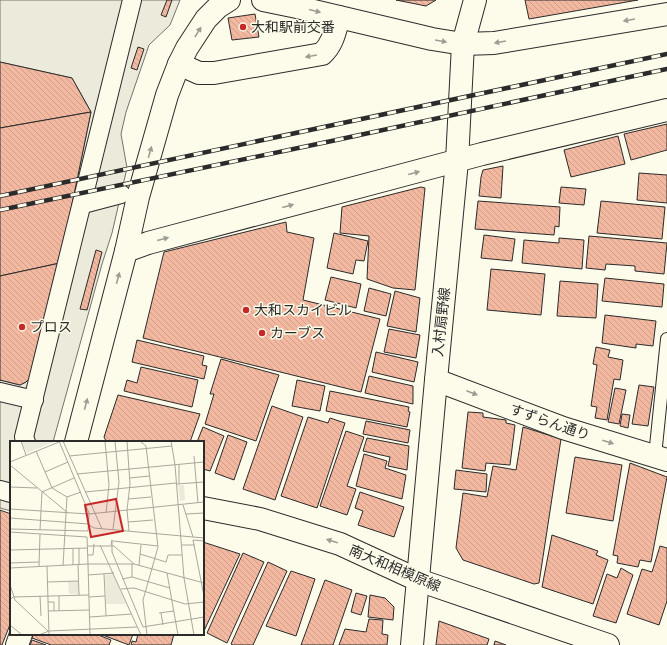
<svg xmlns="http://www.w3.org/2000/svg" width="667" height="645" font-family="'Varela Round','Noto Sans JP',sans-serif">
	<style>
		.parking { fill: #eceadb; stroke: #74746e }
		.building { fill: url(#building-back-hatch); stroke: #2b2b2b }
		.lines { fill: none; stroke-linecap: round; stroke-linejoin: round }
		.service-casing { stroke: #2b2b2b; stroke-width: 14 }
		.pedestrian-casing { stroke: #2b2b2b; stroke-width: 20 }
		.minor-casing { stroke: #2b2b2b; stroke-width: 24 }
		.tertiary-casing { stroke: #2b2b2b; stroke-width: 24 }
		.service { stroke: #fdfbea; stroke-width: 12 }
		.pedestrian { stroke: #fdfbea; stroke-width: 18 }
		.minor { stroke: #fdfbea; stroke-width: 22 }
		.tertiary { stroke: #fdfbea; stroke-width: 22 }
		.rail-casing { stroke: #2b2b2b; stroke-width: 4.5 }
		.rail { stroke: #fdfbea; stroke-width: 3; stroke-dasharray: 9; stroke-linecap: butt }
		.oneway { fill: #9e9d94 }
		.poi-dot { fill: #c62828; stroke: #fdfbea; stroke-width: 1.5 }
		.labels { text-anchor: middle; stroke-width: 3; stroke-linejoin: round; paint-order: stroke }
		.poi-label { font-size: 14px; fill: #2b2b2b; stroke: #fdfbea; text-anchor: start }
		.street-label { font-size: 14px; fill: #2b2b2b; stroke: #fdfbea }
		.inset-road { fill: none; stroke: #a9a89e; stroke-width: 1 }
		.view { fill: #c62828; fill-opacity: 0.15; stroke: #c62828; stroke-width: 2 }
		.inset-edge { fill: none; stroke: #2b2b2b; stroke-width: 2 }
	</style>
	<defs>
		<pattern id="building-back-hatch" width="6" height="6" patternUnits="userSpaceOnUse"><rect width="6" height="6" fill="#f2b8a0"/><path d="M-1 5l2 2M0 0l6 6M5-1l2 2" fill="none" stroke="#d09e8a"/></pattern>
	</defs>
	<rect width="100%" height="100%" fill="#fdfbea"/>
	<!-- parking -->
	<path class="parking" d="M0 0H180L170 25 149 45 126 112 121 134 127 168 112 233 102 264 53 442H11V511L0 508V380L20 385 26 382 31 377 60 263 91 112 72 78 0 62Z"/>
	<!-- building -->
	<g class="building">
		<path d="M167 0H172L166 17 161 15Z"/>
		<path d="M396 0H436L426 6Z"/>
		<path d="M525 0H638L529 19Z"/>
		<path d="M255 14 259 37 232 40 228 18Z"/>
		<path d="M138 47 144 49 137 70 131 68Z"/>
		<path d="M0 62 72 78 91 112 0 128Z"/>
		<path d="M91 112 60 263 0 276V128Z"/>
		<path d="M667 124V150L631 160 624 134Z"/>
		<path d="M618 136 625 164 571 177 564 150Z"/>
		<path d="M503 166 501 198 479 196 481 177 483 170Z"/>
		<path d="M639 173 667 175V203L637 200Z"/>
		<path d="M421 187 425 188 415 290 393 288 367 279 369 236 340 233 342 207Z"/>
		<path d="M561 187 586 189 584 205 559 203Z"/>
		<path d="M478 201 560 207 559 227 555 226 554 235 475 229Z"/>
		<path d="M601 201 665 207 662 239 597 233Z"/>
		<path d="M286 222 287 232 314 238 303 300 380 319 361 392 143 338 164 252Z"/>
		<path d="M334 233 368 241 364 261 356 260 353 274 327 268Z"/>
		<path d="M484 235 515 239 512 261 481 258Z"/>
		<path d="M589 236 667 243 664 274 635 271V266L606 264 605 270 586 268Z"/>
		<path d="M559 238 584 240 582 269 522 263 524 240 559 243Z"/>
		<path d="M96 250 102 252 87 310 80 309Z"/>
		<path d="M60 263 31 377 26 382 20 385 0 380V276Z"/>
		<path d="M491 269 545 274 541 315 487 310Z"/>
		<path d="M331 277 361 284 356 308 325 300Z"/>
		<path d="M605 278 664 284 662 307 602 301Z"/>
		<path d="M560 281 598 284 596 318 557 316Z"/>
		<path d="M369 288 391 294 386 316 364 311Z"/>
		<path d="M395 291 420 298 416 332 387 326Z"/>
		<path d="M605 315 656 321 653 346 636 344V348L602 343Z"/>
		<path d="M389 329 420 335 416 358 384 352Z"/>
		<path d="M137 340 204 356 202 365 207 366 204 379 132 362Z"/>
		<path d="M596 347 610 350 608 357 623 360 620 380 614 379 607 420 595 418 597 407 591 406 597 365 593 364Z"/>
		<path d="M376 352 418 362 414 382 372 372Z"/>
		<path d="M221 359 279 375 256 441 205 424 214 394H210Z"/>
		<path d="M141 367 198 380 192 407 124 391 127 380 137 383Z"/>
		<path d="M369 376 413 386V404L365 393Z"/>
		<path d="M297 380 325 386 320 411 292 406Z"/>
		<path d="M639 385 654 387 648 426 632 424Z"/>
		<path d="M615 388 626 390 619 424 608 422Z"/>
		<path d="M330 391 409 407 408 411 410 412 407 427 326 411Z"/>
		<path d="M118 395 200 414 190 442 106 441 104 437Z"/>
		<path d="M272 406 303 417 275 500 243 489Z"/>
		<path d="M468 412 483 413V417L506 420V423L515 425 510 465 486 463 485 471 462 468Z"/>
		<path d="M622 414 630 415 628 428 620 426Z"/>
		<path d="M308 417 328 423 330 418 345 423 317 508 281 496Z"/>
		<path d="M366 421 410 430 408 443 363 434Z"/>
		<path d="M203 427 224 436 210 471 203 469V442H197Z"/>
		<path d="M523 427 561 439 539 583 534 584 463 560 456 548 463 493 487 497 493 466 516 470Z"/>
		<path d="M346 431 364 437 347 486 356 489 347 515 320 506Z"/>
		<path d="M228 435 247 442 234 480 215 473Z"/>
		<path d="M367 438 409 446 407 470 388 466 390 457 363 451Z"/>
		<path d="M364 454 387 461 385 468 406 475 402 499 356 486Z"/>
		<path d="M575 457 622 465 613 521 566 513Z"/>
		<path d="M630 463 667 477 651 562 640 560 638 567 617 563 618 556 613 555Z"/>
		<path d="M456 470 487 474 486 492 454 489Z"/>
		<path d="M360 492 404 507 394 537 358 525 363 511 355 508Z"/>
		<path d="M0 510 11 514V622L2 645H0Z"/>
		<path d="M552 535 598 551 596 555 608 560 593 604 542 587Z"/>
		<path d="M203 542 240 554 203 633Z"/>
		<path d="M660 546 667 548V601L659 625 627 614 642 569 652 572Z"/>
		<path d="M243 553 264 562 227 643 207 633Z"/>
		<path d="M268 562 287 571 253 645H233L231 644Z"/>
		<path d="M621 568 633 575 616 623 593 616 607 574 617 578Z"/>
		<path d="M291 571 315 579 296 636 266 626Z"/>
		<path d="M325 580 352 590 333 645H301Z"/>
		<path d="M356 593 367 596 361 615 351 612Z"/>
		<path d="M370 595 385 598 394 607 393 620 368 617Z"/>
		<path d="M369 619 383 620 382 634 388 635 387 645H339L345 629 366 632Z"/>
		<path d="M439 621 489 639 487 645H436Z"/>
		<path d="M33 634H96L111 640 109 645H51L32 638Z"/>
		<path d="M100 634H133L129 645Z"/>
		<path d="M138 634H174L171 645H131L132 641 136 642Z"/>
		<path d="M32 640 46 645H30Z"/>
		<path d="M495 641 506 645H494Z"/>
	</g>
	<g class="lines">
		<!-- service casing -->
		<g class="service-casing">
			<path id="service" d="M655 456 667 339"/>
		</g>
		<!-- pedestrian casing -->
		<g class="pedestrian-casing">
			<g id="pedestrian">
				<path d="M83 204 121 194"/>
				<path d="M0 392 34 400"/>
				<path d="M26 442 24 437 132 0"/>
				<path d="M0 490 11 493"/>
			</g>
		</g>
		<!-- minor casing -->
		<g class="minor-casing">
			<g id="minor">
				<path d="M263 0 297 7 432 39 463 44 494 43 667 14"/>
				<path d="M179 64 199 73H214L322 54C333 44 335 31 339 17"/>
				<path d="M126 251 148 243 482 154 667 110"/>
				<path d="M436 380 563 428 667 460"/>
				<path d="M76 442 126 251 138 197 167 95 179 64 187 48 206 19 218 7 229 0"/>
				<path d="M203 508 260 519 340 544 418 580"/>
				<path d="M17 645 21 634"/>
			</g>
		</g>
		<!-- tertiary casing -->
		<g class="tertiary-casing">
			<g id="tertiary">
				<path d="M418 580 608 645"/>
				<path d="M412 645 436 380 457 161 463 44 475 0"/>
			</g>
		</g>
		<!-- service -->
		<use href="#service" class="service"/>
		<!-- pedestrian -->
		<use href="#pedestrian" class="pedestrian"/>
		<!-- minor -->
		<use href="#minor" class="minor"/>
		<!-- tertiary -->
		<use href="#tertiary" class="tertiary"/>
		<!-- rail casing -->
		<g class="rail-casing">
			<g id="rail">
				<path d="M0 196 667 54"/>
				<path d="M0 210 327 142 667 69"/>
			</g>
		</g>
		<!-- rail -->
		<use href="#rail" class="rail"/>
	</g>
	<!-- one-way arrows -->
	<defs><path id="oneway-solid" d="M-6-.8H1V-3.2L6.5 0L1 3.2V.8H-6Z"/></defs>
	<g class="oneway">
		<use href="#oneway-solid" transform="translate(315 11) rotate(14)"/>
		<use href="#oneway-solid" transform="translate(629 20) rotate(170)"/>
		<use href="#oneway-solid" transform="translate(198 32) rotate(-58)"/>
		<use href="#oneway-solid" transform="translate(441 41) rotate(10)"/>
		<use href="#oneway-solid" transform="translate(500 42) rotate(170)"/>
		<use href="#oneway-solid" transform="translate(311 56) rotate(170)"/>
		<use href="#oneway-solid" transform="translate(150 152) rotate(-74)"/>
		<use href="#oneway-solid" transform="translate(414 173) rotate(-15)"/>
		<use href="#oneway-solid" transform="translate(288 206) rotate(-15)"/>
		<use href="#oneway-solid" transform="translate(163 239) rotate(-15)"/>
		<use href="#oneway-solid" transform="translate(118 278) rotate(-75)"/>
		<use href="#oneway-solid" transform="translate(472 393) rotate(21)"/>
		<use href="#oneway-solid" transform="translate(86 404) rotate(-75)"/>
		<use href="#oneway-solid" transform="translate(608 442) rotate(17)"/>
		<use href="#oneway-solid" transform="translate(332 541) rotate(-163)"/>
	</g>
	<!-- markers -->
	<g class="poi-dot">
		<circle cx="243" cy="27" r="4"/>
		<circle cx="246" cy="310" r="4"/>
		<circle cx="22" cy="327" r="4"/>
		<circle cx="262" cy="333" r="4"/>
	</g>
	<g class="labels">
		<!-- poi labels -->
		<g class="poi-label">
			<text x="251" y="32">大和駅前交番</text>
			<text x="254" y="315">大和スカイビル</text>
			<text x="30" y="332">プロス</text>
			<text x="270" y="338">カーブス</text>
		</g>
		<!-- street labels -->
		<g class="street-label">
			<text transform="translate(441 322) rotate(-84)" y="5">入村扇野線</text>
			<text transform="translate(550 422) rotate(19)" y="5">すずらん通り</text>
			<text transform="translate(395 568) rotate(23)" y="5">南大和相模原線</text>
		</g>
	</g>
	<!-- overview -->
	<g transform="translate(10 441)">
		<rect width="194" height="194" fill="#fdfbea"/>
		<path d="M168 44H174L175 59 170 60ZM103 133 116 163H96L95 134ZM58 140H68L69 153H59Z" fill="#ecebdb"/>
		<path d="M11 0H46L17 12Z" fill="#ecebdb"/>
		<path class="inset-road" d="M11 0 16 14M53 0 92 88M95 0 99 44 96 72M117 0 120 43 117 69 119 90M130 0 136 5 148 106 133 159 137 194M161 0 165 24 174 137 184 194M26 10 42 47 57 56M59 15 162 5M184 15 188 62M0 21 49 1M0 24 58 72M169 24V43M35 31 58 21M67 33 194 21M120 37 139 35M167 43 194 41M0 46 27 47M32 51 64 37M75 51 166 42M57 56 71 51M118 58 141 56M173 64 183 96M0 68 79 73 194 61M176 73 194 72M0 77 79 83M118 81 143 79M79 84 84 87 194 97M0 88 78 90 79 72 49 0M103 88 109 41 105 0M30 89 32 51M0 91 77 96 78 123H124L194 142M103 100 148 105M194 100 183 99 194 155M90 104 131 194M101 104 102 99V111L133 186 194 176M172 104H185M78 105H104L124 123M63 108V124M0 109 78 107M130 113 156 121 158 114H172M78 114H83L84 103M0 122 29 121M68 124 69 154M69 124V107M129 124 131 104M29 125 30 93M37 125 39 194M53 125 57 56M0 127 78 123 80 194M157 132 168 194M94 133 96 175M78 134 104 132M122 136V123M112 138 122 136 160 147M37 141 69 140M0 144 5 159 38 190M111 148 124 147 175 163 194 161M30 155 31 175M49 155V170M79 156 95 155M0 159 3 156 79 154M38 161H44V170M38 170 79 169M149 172 164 170M151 172 153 184M80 176 122 173M0 184 12 194M29 194 39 190 127 186"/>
		<path class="view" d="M106 58 113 90 81 96 75 64Z"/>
		<rect width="194" height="194" class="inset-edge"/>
	</g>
</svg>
